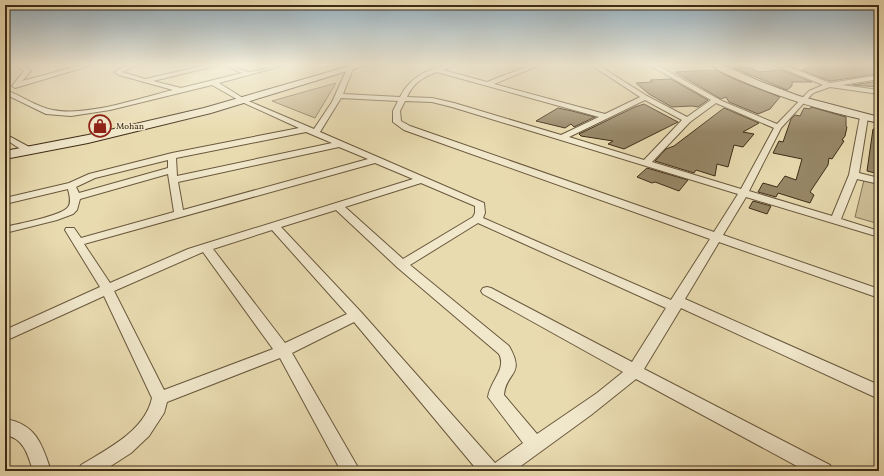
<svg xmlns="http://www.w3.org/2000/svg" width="884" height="476" font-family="Vollkorn,serif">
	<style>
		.green { fill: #ccbd96; stroke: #857456 }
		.building { fill: #978767; stroke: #3e2c17 }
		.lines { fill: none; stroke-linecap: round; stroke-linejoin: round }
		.street-casing { stroke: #69583d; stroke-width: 2 }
		.secondary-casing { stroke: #3e2c17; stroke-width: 2 }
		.street { fill: #f1e8cc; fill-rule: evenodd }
		.secondary { fill: #f1e8cc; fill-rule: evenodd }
		.labels { text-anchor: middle; stroke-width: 3; stroke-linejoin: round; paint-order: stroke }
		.far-poi-label { font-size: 9px; fill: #3e2c17; stroke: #f1e8cc; text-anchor: start }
	</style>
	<rect width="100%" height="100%" fill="#e9dbb0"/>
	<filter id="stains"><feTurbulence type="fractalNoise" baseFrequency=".005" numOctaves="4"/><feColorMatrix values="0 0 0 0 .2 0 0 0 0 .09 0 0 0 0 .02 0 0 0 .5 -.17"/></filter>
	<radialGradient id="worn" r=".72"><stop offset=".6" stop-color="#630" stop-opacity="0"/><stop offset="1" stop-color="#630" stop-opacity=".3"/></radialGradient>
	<!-- green -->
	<g class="green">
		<path d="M336 83 315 118 272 101Z"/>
		<path d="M864 180 879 184V224L855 217Z"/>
	</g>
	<!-- building -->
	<g class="building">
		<path d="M817 65H879V74L830 81 801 70Z"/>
		<path d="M747 67 759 72 781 70 812 82H792V86L787 90 734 68Z"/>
		<path d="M715 70 741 82 780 97 770 109 758 114 729 102 726 97 721 99 675 72Z"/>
		<path d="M671 79 708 100 698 107 692 106 672 107 649 94 636 83 652 82 650 80Z"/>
		<path d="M879 81V87L852 85Z"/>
		<path d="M644 104 678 122 624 149 608 144 613 141 581 136 579 134 635 107Z"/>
		<path d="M811 107 846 117V126L847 127 845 136 842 140 844 141 832 159 829 158 828 165 810 192 814 195 810 203 778 193 776 197 758 192 763 183 777 187 785 176 796 180 802 159 773 153 779 141 783 142 791 119 795 115 800 116 804 108 810 109Z"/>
		<path d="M558 108 572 111 595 117 574 127 571 124 565 128 536 121Z"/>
		<path d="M724 108 759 123 743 132 754 134 743 147 734 145 728 167 717 164 715 176 696 170 694 173 655 161 666 149 674 146Z"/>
		<path d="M873 129 879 130V174L867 171Z"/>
		<path d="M647 168 688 180 679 191 655 182 652 183 637 177Z"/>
		<path d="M753 201 771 206 767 214 749 208Z"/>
	</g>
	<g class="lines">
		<!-- street casing -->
		<g class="street-casing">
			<g id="street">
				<path d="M15 65H23L31 71 22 81 82 65H92L15 88 12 86 24 71Z"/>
				<path d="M128 65H136L122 72 145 79 207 65H219L153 81 181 88 242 73 225 65C235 65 243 72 250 72 262 71 273 65 285 65L219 83 246 100 314 129 332 102 347 69 350 67 353 69 343 94 400 97C411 75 434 65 458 65L443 70 487 82 531 65H540L494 84 605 114 640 97 591 65H598L647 96 687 117 711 100 649 65H657L722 101 777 124 809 91 823 85 775 65H784L830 83 879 75V79L842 85 879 90V94L830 87 813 93 781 128 749 191 832 216 849 175 860 117 864 115H867L868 117 859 173 879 178V184L857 179 841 219 879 231V237L746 197 723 235 879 289V298L719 242 685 299 879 385V399L681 308 644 369 830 465 833 471H806L636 379 591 415 514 471H478L354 322 292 353 360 471H341L280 358 167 402 164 413 149 436 131 453 103 471H78L81 465C107 449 145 431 152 398L104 296 5 341V330L100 287 65 230 66 228H74L81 238 174 212 168 174 80 199 77 210 73 214 57 220 5 233V227C17 224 62 216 68 207 72 202 69 194 68 189L5 204V198L69 183 89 174 172 153 299 128 242 102 212 85 110 110 71 116 46 114 5 94V90C21 95 36 107 53 110 86 117 140 98 173 90L119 75 114 72ZM437 72 599 117 561 135 454 103 432 98 407 97C413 83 423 77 437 72ZM341 98 398 101 393 111V122L404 130 710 239 671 300 483 218 485 213 484 203 320 132ZM645 100 682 120 644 160 569 137ZM405 101 432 102 452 107 738 194 714 232 410 126 401 121 400 111ZM716 103 774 128 741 189 652 162 690 122ZM306 132 332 143 177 176 176 158ZM339 147 368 159 183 210 178 182ZM168 160V168L79 193 76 187 95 178ZM375 163 413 179 188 249 110 283 84 244ZM421 183 475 206V213L473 217 403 259 345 207ZM336 210 398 268 499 354C507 369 490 381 488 397L523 443 495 463 361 312 281 227ZM478 223 666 308 632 362 491 288 487 287 483 288 481 291 483 294 623 372 597 393 537 434 504 395C506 371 526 376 509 346L410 265ZM272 230 347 314 285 343 213 249ZM203 252 273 349 164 390 114 291Z"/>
				<path d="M5 134 31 148 32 150 31 152H25L5 139Z"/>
				<path d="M5 419C36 424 42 444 51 471H33C28 455 24 438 5 435Z"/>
			</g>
		</g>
		<!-- secondary casing -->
		<g class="secondary-casing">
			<g id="secondary">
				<path d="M353 65H367L211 113 88 143 5 159V151L88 135 204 108Z"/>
				<path d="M712 65H723L759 81 799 96 879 117V123C832 113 786 100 742 81 732 76 719 72 712 65Z"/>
			</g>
		</g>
		<!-- street -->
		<use href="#street" class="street"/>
		<!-- secondary -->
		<use href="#secondary" class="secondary"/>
	</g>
	<!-- sky -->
	<linearGradient id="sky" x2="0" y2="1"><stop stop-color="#91acbd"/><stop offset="0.49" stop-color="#f5efdb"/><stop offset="1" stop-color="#f5efdb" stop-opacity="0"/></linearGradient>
	<rect width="884" height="132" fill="url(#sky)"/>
	<!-- icons -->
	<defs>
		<g id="shop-ring" transform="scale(1.15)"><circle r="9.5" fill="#f1e8cc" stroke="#8f2418" stroke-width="1.5"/><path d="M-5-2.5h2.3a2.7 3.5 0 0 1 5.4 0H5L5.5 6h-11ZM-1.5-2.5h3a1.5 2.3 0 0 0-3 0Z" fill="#8f2418"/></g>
	</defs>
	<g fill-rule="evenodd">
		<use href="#shop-ring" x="100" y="126"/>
	</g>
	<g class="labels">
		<!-- far-poi labels -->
		<g class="far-poi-label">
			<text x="116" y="129">Mohan</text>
		</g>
	</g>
	<!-- margin -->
	<rect width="884" height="476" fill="none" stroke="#e9dbb0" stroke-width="20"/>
	<rect x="6" y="6" width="872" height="464" fill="none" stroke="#3e2c17" stroke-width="2"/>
	<rect x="10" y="10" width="864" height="456" fill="none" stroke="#3e2c17"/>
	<rect width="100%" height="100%" filter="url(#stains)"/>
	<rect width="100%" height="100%" fill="url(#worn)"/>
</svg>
